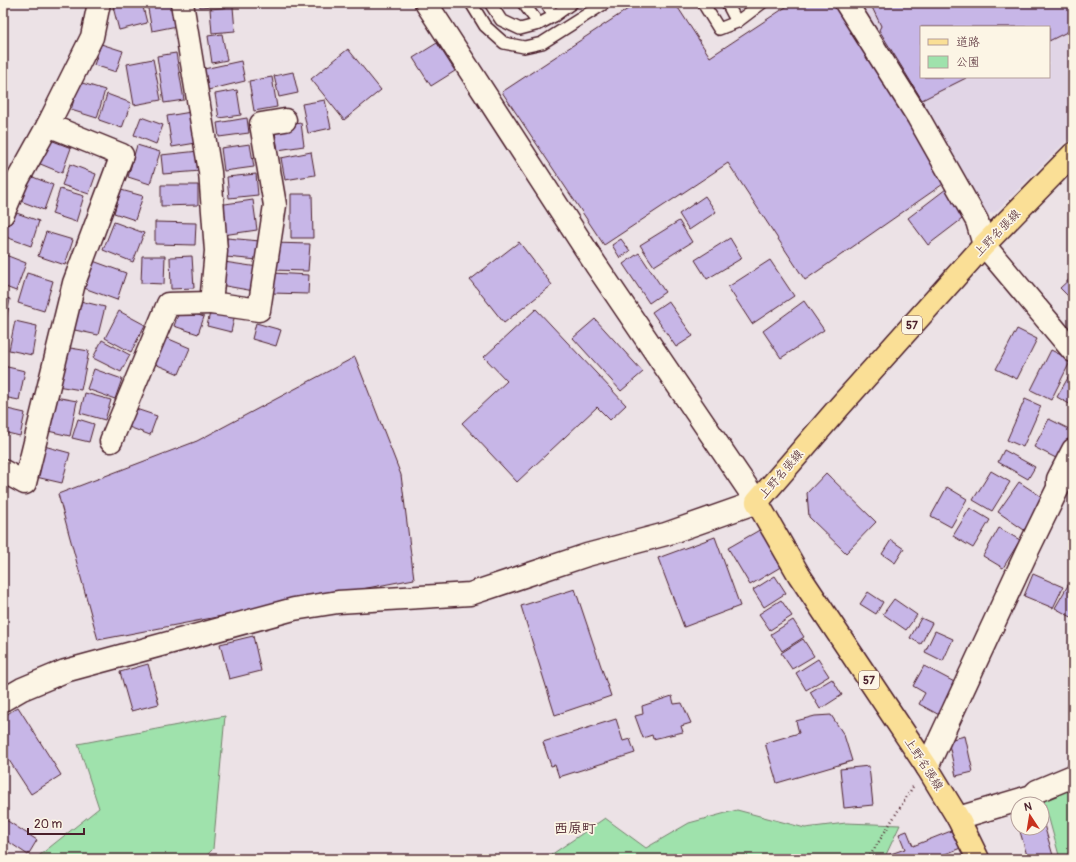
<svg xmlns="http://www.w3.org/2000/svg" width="1076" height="862" font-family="Pangolin,'Klee One',sans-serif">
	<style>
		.built { fill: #e1d5e6; fill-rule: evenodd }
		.green { fill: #9fe2ac; stroke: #74806c }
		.building { fill: #c7b6e7; stroke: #4a1f2b }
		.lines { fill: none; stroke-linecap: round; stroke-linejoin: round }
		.service-casing { stroke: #4a1f2b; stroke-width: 14 }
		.minor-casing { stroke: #4a1f2b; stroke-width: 25 }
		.tertiary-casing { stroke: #4a1f2b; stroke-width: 25 }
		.primary-casing { stroke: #4a1f2b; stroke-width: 25 }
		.path { stroke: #4a1f2b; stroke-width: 2.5; stroke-dasharray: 1 3; stroke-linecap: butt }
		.service { stroke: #fcf5e5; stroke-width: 11 }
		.minor { stroke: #fcf5e5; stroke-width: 22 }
		.tertiary { stroke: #fcf5e5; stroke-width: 22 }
		.primary { stroke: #fadf96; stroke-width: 22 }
		.labels { text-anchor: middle; stroke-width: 3.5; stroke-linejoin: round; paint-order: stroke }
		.shield { fill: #fcf5e5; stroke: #7f5f63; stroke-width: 1 }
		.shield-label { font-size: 11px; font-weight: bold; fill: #4a1f2b }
		.street-label { font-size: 12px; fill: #4a1f2b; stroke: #fcf5e5 }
		.quarter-label { font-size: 14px; font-weight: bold; fill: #4a1f2b; stroke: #fcf5e5 }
	</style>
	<rect width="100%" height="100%" fill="#ece2e6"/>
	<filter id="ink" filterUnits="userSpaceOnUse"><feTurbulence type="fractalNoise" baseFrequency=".025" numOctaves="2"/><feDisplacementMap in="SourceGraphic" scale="8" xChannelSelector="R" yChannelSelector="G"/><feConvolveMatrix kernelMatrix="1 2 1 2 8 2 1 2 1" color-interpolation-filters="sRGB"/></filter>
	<g filter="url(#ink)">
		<!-- built -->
		<path class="built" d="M852 3H1073V134L996 212 983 215ZM921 27H1049V77H921Z"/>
		<!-- green -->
		<g class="green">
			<path d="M225 716 213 849 203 859H35L99 808 78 744Z"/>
			<path d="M1073 787V859H1060L1043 797Z"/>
			<path d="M737 810 805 828 846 823 900 825 884 859H545L605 818 646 848 689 823Z"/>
		</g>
		<!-- building -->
		<g class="building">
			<path d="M130 3H142L147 23 119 30 113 7Z"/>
			<path d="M147 3H172L177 26 152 31Z"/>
			<path d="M199 3H221V6L200 7Z"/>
			<path d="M637 3H675L710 57 792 3H838L946 182 805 280 728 163 604 245 502 92Z"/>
			<path d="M870 3H1073V29L1049 41V27H921V77H968L922 100 879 30 881 26Z"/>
			<path d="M233 7 235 31 212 33 210 9Z"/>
			<path d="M222 34 227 60 212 63 208 36Z"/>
			<path d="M437 43 455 71 431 86 413 58Z"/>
			<path d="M101 44 123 51 116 72 94 65Z"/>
			<path d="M348 49 381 90 344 120 311 79Z"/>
			<path d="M176 53 184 100 164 103 157 56Z"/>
			<path d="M153 59 161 100 134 105 127 64Z"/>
			<path d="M241 61 245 81 208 90 204 69Z"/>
			<path d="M293 72 298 93 279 97 274 76Z"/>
			<path d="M272 77 277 107 254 111 249 81Z"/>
			<path d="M79 82 105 90 97 118 71 110Z"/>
			<path d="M237 90 241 115 219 118 215 94Z"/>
			<path d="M107 94 131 103 122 128 99 120Z"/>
			<path d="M325 100 331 128 308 133 302 104Z"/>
			<path d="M191 112 196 143 172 147 167 116Z"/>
			<path d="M141 117 163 125 156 144 134 135Z"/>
			<path d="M247 118 249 133 219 137 217 123Z"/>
			<path d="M301 123 304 146 278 150 274 127Z"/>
			<path d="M48 139 71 148 62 173 38 163Z"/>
			<path d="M250 144 254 167 224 171 221 148Z"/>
			<path d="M137 145 160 152 150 184 128 177Z"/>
			<path d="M199 151 201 171 163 174 161 155Z"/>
			<path d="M311 152 315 175 285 180 281 158Z"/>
			<path d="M70 164 96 174 89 194 62 185Z"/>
			<path d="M256 174 258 195 229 198 227 177Z"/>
			<path d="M28 175 53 185 44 210 18 200Z"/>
			<path d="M161 185H198V205L161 206Z"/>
			<path d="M60 189 84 196 76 222 52 214Z"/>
			<path d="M946 189 966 216 928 245 908 218Z"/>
			<path d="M121 190 143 196 135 220 114 213Z"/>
			<path d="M291 194H312L313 238H291Z"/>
			<path d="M705 196 716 212 689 230 679 214Z"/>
			<path d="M253 200 257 230 223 235 218 205Z"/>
			<path d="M11 211 39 221 31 246 3 236Z"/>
			<path d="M679 221 692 242 654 266 640 245Z"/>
			<path d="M114 222 144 233 133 262 103 250Z"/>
			<path d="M155 222 196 223 195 245 155 244Z"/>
			<path d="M46 232 73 240 65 265 38 256Z"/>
			<path d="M227 238 260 241 258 260 226 257Z"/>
			<path d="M730 238 742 258 707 279 695 260Z"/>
			<path d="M621 239 630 251 620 258 612 245Z"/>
			<path d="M519 242 552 285 504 323 470 280Z"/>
			<path d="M272 243 310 244 308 271 271 270Z"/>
			<path d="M639 253 665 292 649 303 623 264Z"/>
			<path d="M3 254 26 263 16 291 3 286Z"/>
			<path d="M142 256H165L164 284 141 283Z"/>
			<path d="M192 256 194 288 171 289 170 257Z"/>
			<path d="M770 260 794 296 752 324 728 287Z"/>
			<path d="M93 261 126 273 117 300 84 288Z"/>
			<path d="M224 262 258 267 254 291 220 285Z"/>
			<path d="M27 273 53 281 44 311 18 303Z"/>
			<path d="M272 273 309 275 308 294 271 293Z"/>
			<path d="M1073 276V301L1060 288Z"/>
			<path d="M3 297 10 299 6 321 3 320Z"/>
			<path d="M76 300 105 307 98 335 70 329Z"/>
			<path d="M668 301 693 336 676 347 652 312Z"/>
			<path d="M804 301 824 330 781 358 763 331Z"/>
			<path d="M211 308 235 314 231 332 207 326Z"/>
			<path d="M180 309 204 317 198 334 174 326Z"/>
			<path d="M536 309 626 405 610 420 597 407 517 482 462 423 507 381 484 357Z"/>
			<path d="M119 311 145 325 131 352 105 338Z"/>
			<path d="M595 319 643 372 621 391 573 338Z"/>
			<path d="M15 321 37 326 32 355 9 350Z"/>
			<path d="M256 323 281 330 276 346 252 339Z"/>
			<path d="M1017 329 1037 339 1017 379 996 369Z"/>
			<path d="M162 336 190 348 179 374 150 362Z"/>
			<path d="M102 340 130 355 121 372 93 358Z"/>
			<path d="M64 347 89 351 81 390 57 386Z"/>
			<path d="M1051 350 1071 360 1051 400 1031 390Z"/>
			<path d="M355 357 401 475 414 579 98 640 58 494 197 441Z"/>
			<path d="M3 366 25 371 19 400 3 397Z"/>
			<path d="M94 369 122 379 115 399 87 389Z"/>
			<path d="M1073 369V406L1057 397Z"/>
			<path d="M85 393 111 400 105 420 80 413Z"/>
			<path d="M55 397 77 401 70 436 48 431Z"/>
			<path d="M1025 399 1041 406 1023 447 1007 440Z"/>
			<path d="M3 408 25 413 20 436 3 432Z"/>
			<path d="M133 408 157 416 150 435 126 426Z"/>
			<path d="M78 419 94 424 89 442 72 438Z"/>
			<path d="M1049 419 1073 431 1058 459 1034 447Z"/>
			<path d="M44 446 70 453 62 483 36 477Z"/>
			<path d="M1004 450 1035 467 1028 479 998 462Z"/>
			<path d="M991 471 1010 482 992 511 973 500Z"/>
			<path d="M826 473 876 522 846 553 809 517 807 493Z"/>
			<path d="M1019 482 1045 499 1024 530 998 512Z"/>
			<path d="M947 487 967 499 951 527 931 516Z"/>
			<path d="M970 508 990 520 973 548 953 536Z"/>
			<path d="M763 528 784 565 750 585 728 548Z"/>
			<path d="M999 528 1020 540 1003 568 983 556Z"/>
			<path d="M715 537 740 606 684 627 658 558Z"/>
			<path d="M891 540 904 549 895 563 882 554Z"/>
			<path d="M1033 574 1063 587 1053 608 1024 596Z"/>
			<path d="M775 576 786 593 764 607 753 590Z"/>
			<path d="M1071 580 1073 581V618L1055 608Z"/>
			<path d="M575 589 611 696 555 715 521 606Z"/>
			<path d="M868 592 883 602 876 614 860 604Z"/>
			<path d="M894 599 917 615 906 630 883 614Z"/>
			<path d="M781 600 792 616 770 630 759 614Z"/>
			<path d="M921 618 932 623 921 644 910 638Z"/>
			<path d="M793 620 804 637 782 651 771 634Z"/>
			<path d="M935 631 953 639 943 661 925 652Z"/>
			<path d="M253 636 261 671 229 679 220 644Z"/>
			<path d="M803 639 814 656 792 669 781 653Z"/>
			<path d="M818 659 829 676 806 690 796 673Z"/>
			<path d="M148 664 159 704 131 711 120 672Z"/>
			<path d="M924 666 960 685 943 717 919 704 925 693 913 686Z"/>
			<path d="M832 679 842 695 820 709 810 692Z"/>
			<path d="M672 696 674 704 682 703 691 723 681 726 683 732 653 739 652 735 643 738 635 716 643 714 642 706Z"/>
			<path d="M18 707 61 775 31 794 3 751V717Z"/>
			<path d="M831 715 844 735 852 761 777 783 765 743 799 733 796 721 815 716Z"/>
			<path d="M616 719 623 741 630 739 635 753 559 777 555 765 551 766 543 742Z"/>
			<path d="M965 736 973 772 956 776 948 740Z"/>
			<path d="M869 766 873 805 844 808 840 769Z"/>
			<path d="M3 818 37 840 28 855 3 838Z"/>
			<path d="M1042 818 1054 859H1028L1019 828H1042Z"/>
			<path d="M956 829 963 847 933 859H886L885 856 905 849 899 834 907 831 913 846Z"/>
		</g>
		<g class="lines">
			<!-- service casing -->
			<g class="service-casing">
				<g id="service">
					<path d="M471 3 485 26 504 43 524 47 542 43 605 3"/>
					<path d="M490 3 501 20 520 29 539 24 554 16"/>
					<path d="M523 3 539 24"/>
					<path d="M546 3 554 16 572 3"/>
					<path d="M703 3 719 29 737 22 762 3"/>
					<path d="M727 3 737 22"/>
				</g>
			</g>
			<!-- minor casing -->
			<g class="minor-casing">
				<g id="minor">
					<path d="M182 3 210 172 216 251 211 303 259 310 275 205 261 124 285 120"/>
					<path d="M846 3 918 117 977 221 984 245 1073 351"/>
					<path d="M3 214 17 181 48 125 92 37 99 3"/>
					<path d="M111 441 168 304 211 303"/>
					<path d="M3 471 25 483 74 283 122 155 48 125"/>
					<path d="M927 767 1026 554 1058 488V479L1073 450"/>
					<path d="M958 818 1032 796 1037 791 1073 776"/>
				</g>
			</g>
			<!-- tertiary casing -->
			<g class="tertiary-casing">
				<path id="tertiary" d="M3 700 22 689 65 671 294 609 338 602 470 594 587 555 666 534 757 502 596 265 426 3"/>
			</g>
			<!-- primary casing -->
			<g class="primary-casing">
				<path id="primary" d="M978 859 958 818 927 767 799 575 757 502 840 406 984 245 1073 154"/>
			</g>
			<!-- path -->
			<path class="path" d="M868 859 914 785"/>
			<!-- service -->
			<use href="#service" class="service"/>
			<!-- minor -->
			<use href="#minor" class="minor"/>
			<!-- tertiary -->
			<use href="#tertiary" class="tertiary"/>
			<!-- primary -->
			<use href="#primary" class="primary"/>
		</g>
	</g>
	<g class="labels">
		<!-- shield labels -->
		<g class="shield">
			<rect x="902" y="316" width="20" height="18" rx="3"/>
			<rect x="859" y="671" width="20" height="18" rx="3"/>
		</g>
		<g class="shield-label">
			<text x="912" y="329">57</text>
			<text x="869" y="684">57</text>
		</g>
		<!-- street labels -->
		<g class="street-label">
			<text transform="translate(997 233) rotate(-46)" y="4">上野名張線</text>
			<text transform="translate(781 474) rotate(-49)" y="4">上野名張線</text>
			<text transform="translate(924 764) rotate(57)" y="4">上野名張線</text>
		</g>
		<!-- quarter labels -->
		<g class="quarter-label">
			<text x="575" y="833">西原町</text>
		</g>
	</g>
	<!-- margin -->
	<rect width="1076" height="862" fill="none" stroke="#fcf5e5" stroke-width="16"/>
	<rect x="8" y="8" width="1060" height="846" fill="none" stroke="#4a1f2b" stroke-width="1.5" filter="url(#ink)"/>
	<!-- legend -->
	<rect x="920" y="26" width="130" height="52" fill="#fcf5e5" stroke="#b59f9b"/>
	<rect x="928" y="39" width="20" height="6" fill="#fadf96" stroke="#b59f9b"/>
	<text x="956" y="46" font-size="12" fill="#4a1f2b">道路</text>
	<rect x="928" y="56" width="20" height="12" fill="#9fe2ac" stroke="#b59f9b"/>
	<text x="956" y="66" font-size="12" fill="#4a1f2b">公園</text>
	<!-- north arrow -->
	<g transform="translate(1030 816) rotate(348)"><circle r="19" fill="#fcf5e5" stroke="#b59f9b"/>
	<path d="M0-3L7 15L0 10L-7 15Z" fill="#c8321e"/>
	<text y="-6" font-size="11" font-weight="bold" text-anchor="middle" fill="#4a1f2b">N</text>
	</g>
	<!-- scale -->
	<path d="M28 828v6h56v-6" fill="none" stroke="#4a1f2b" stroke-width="2"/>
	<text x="34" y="828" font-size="12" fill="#4a1f2b" stroke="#fcf5e5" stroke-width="3" paint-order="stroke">20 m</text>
</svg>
